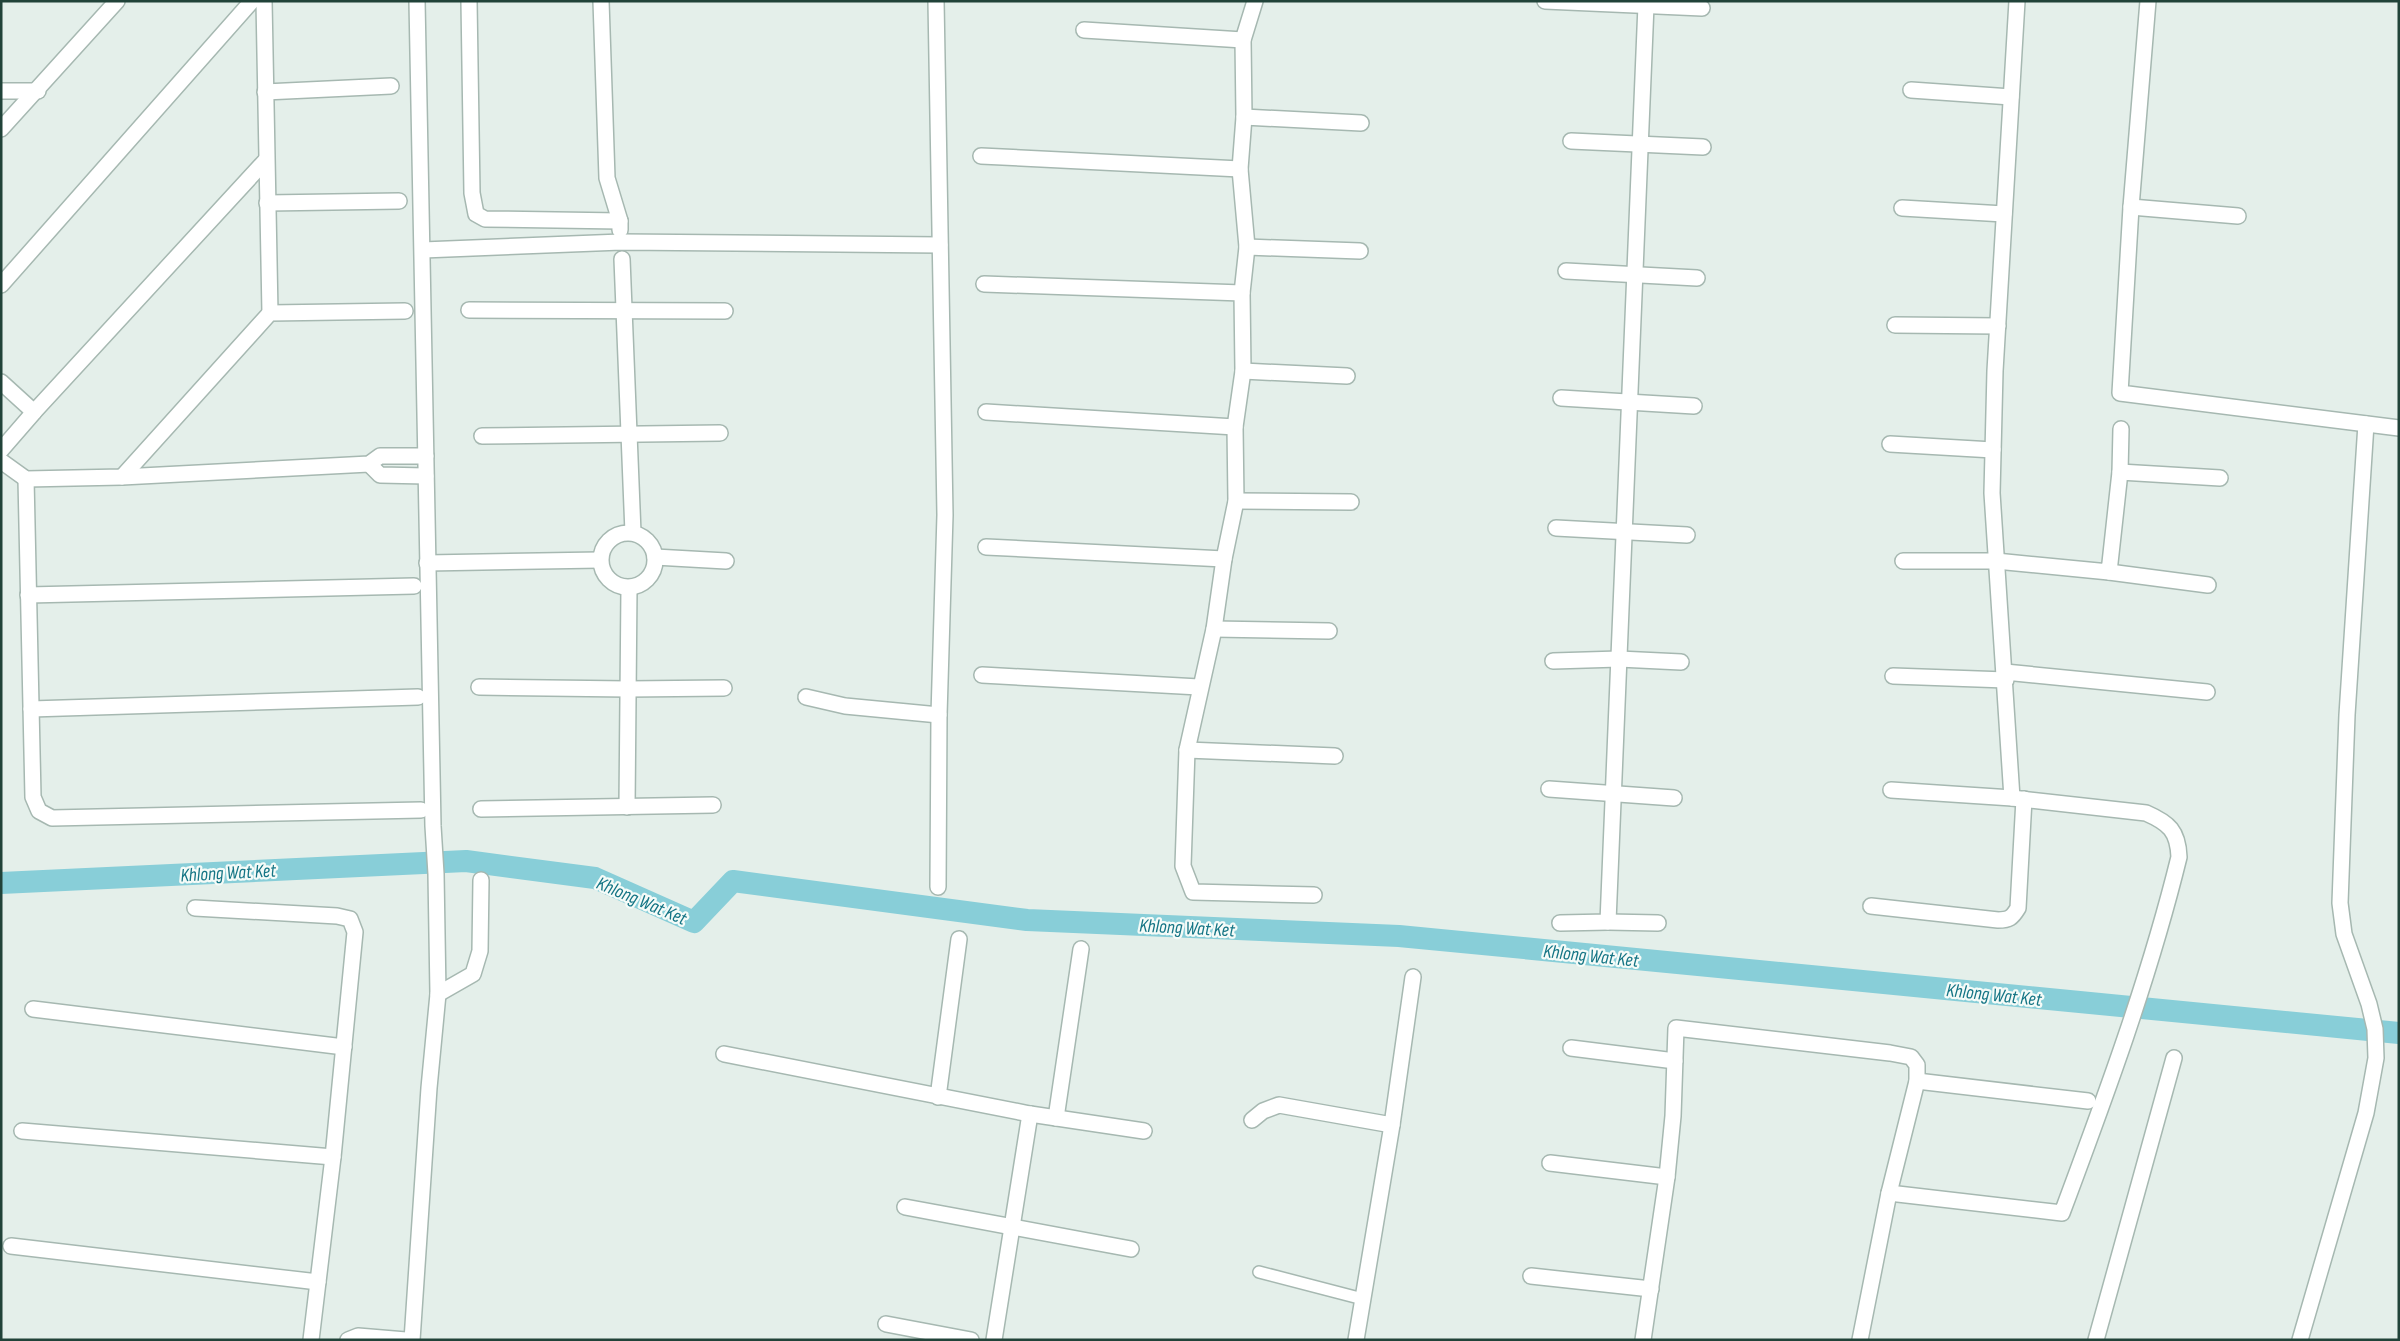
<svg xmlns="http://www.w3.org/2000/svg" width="2400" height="1341" font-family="'Sofia Sans Condensed',sans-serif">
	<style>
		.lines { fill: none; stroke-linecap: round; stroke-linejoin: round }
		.canal { stroke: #88ced8; stroke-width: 22 }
		.lane-casing { stroke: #a6b8b1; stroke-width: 14 }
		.street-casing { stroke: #a6b8b1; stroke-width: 18 }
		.lane { stroke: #fff; stroke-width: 11 }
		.street { stroke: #fff; stroke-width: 15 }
		.labels { text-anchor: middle; stroke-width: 4.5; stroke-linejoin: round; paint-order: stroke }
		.water-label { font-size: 19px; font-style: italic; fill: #157585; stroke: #f5fbf8 }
	</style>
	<rect width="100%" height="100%" fill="#e4efea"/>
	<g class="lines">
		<!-- canal -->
		<path class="canal" d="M1 883 466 861 595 878 694 922 733 881 1027 920 1399 936 2399 1033"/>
		<!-- lane casing -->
		<g class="lane-casing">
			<path id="lane" d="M1259 1272 1363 1299"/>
		</g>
		<!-- street casing -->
		<g class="street-casing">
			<g id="street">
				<path d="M264 1 270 313"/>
				<path d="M469 1 472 193 476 214 485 219 620 221"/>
				<path d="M601 1 607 178 620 221V230"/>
				<path d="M936 1 945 515 939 715 938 887"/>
				<path d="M1545 1 1702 8"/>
				<path d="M2148 1 2131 207 2120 393 2399 428"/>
				<path d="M1084 30 1243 40"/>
				<path d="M1911 90 2011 97"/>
				<path d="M1 91H38"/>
				<path d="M265 92 391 86"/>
				<path d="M1244 117 1361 123"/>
				<path d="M1 129 117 1"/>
				<path d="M1571 141 1703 147"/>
				<path d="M981 156 1240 169"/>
				<path d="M267 203 399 201"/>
				<path d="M2131 207 2238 216"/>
				<path d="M1902 208 2004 214"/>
				<path d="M1247 247 1360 251"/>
				<path d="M423 250 621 242 940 245"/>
				<path d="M622 259 633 533"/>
				<path d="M1566 271 1697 278"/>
				<path d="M984 284 1242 293 1243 371 1235 427 1236 501 1224 559 1214 629 1187 750 1183 866 1193 892 1314 895"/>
				<path d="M1 285 252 1"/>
				<path d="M1242 293 1247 247 1240 169 1244 117 1243 40 1255 1"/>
				<path d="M469 310 725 311"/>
				<path d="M1895 325 1998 326"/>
				<path d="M1243 371 1347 376"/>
				<path d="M1 382 34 412"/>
				<path d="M1561 398 1694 406"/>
				<path d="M986 412 1235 427"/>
				<path d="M482 436 720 433"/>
				<path d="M1890 444 1993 450"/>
				<path d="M1 450 34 412 266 160"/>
				<path d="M1 461 26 479 122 477 369 464 380 456H426"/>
				<path d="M369 464 380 475 426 476"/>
				<path d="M2120 472 2220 478"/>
				<path d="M122 477 270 313 405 311"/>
				<path d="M26 479 33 797 39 811 52 818 421 810"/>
				<path d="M1236 501 1351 502"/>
				<path d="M1556 528 1687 535"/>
				<circle cx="628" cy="560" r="27"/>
				<path d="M986 547 1224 559"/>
				<path d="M655 557 726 561"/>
				<path d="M1903 561H1996L2109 572 2120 472 2121 429"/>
				<path d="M427 563 600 560"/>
				<path d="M2109 572 2208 585"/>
				<path d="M28 595 414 586"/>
				<path d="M1214 629 1329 631"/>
				<path d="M1553 661 1619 659 1681 662"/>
				<path d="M2005 672 2207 692"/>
				<path d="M982 675 1199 687"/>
				<path d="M1893 676 2006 680"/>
				<path d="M479 687 628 689 724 688"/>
				<path d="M806 697 845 706 939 715"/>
				<path d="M31 709 418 697"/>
				<path d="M1187 750 1335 756"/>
				<path d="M1549 789 1674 798"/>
				<path d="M1891 790 2012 798"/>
				<path d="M627 807 629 588"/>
				<path d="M481 809 713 805"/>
				<path d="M1871 906 1998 920C2009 920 2012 918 2018 908L2024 799"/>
				<path d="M195 908 337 916 350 919 355 932 333 1157 311 1340"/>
				<path d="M1608 922 1658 923"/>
				<path d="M1560 923 1608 922 1646 5"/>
				<path d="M438 994 473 974 480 951 481 880"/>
				<path d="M33 1009 344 1047"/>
				<path d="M1571 1048 1675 1061"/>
				<path d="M724 1054 1030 1114 1144 1131"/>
				<path d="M1917 1081 2088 1101"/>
				<path d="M938 1097 959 939"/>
				<path d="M1056 1118 1081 949"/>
				<path d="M1252 1120 1263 1111 1279 1105 1392 1125"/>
				<path d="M22 1131 333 1157"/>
				<path d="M1550 1163 1667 1177"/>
				<path d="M1889 1193 2062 1213C2106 1095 2149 979 2179 857 2178 831 2169 823 2146 813L2012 798 1992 493 1995 371 2017 1"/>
				<path d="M905 1207 1131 1249"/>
				<path d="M11 1246 318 1282"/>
				<path d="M1531 1276 1651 1289"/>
				<path d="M886 1324 971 1340"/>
				<path d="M348 1340 358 1336 406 1340"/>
				<path d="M412 1340 429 1088 438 994 436 874 433 826 417 1"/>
				<path d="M994 1340 1030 1114"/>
				<path d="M1356 1340 1392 1125 1413 977"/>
				<path d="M1643 1340 1667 1177 1673 1116 1676 1028 1890 1053 1911 1057 1917 1065V1081L1889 1193 1860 1340"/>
				<path d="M2096 1340 2174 1058"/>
				<path d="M2300 1340 2366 1113 2376 1058 2375 1029 2369 1004 2344 934 2340 903 2347 715 2366 424"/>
			</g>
		</g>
		<!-- lane -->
		<use href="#lane" class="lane"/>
		<!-- street -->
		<use href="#street" class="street"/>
	</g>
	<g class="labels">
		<!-- water labels -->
		<g class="water-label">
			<text transform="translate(228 872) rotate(-3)" y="7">Khlong Wat Ket</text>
			<text transform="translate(642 900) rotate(23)" y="7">Khlong Wat Ket</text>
			<text transform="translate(1187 927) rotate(3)" y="7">Khlong Wat Ket</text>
			<text transform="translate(1591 955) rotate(6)" y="7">Khlong Wat Ket</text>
			<text transform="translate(1994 994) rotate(6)" y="7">Khlong Wat Ket</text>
		</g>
	</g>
	<!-- border -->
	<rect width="2400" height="1341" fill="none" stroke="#214339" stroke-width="5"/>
</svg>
